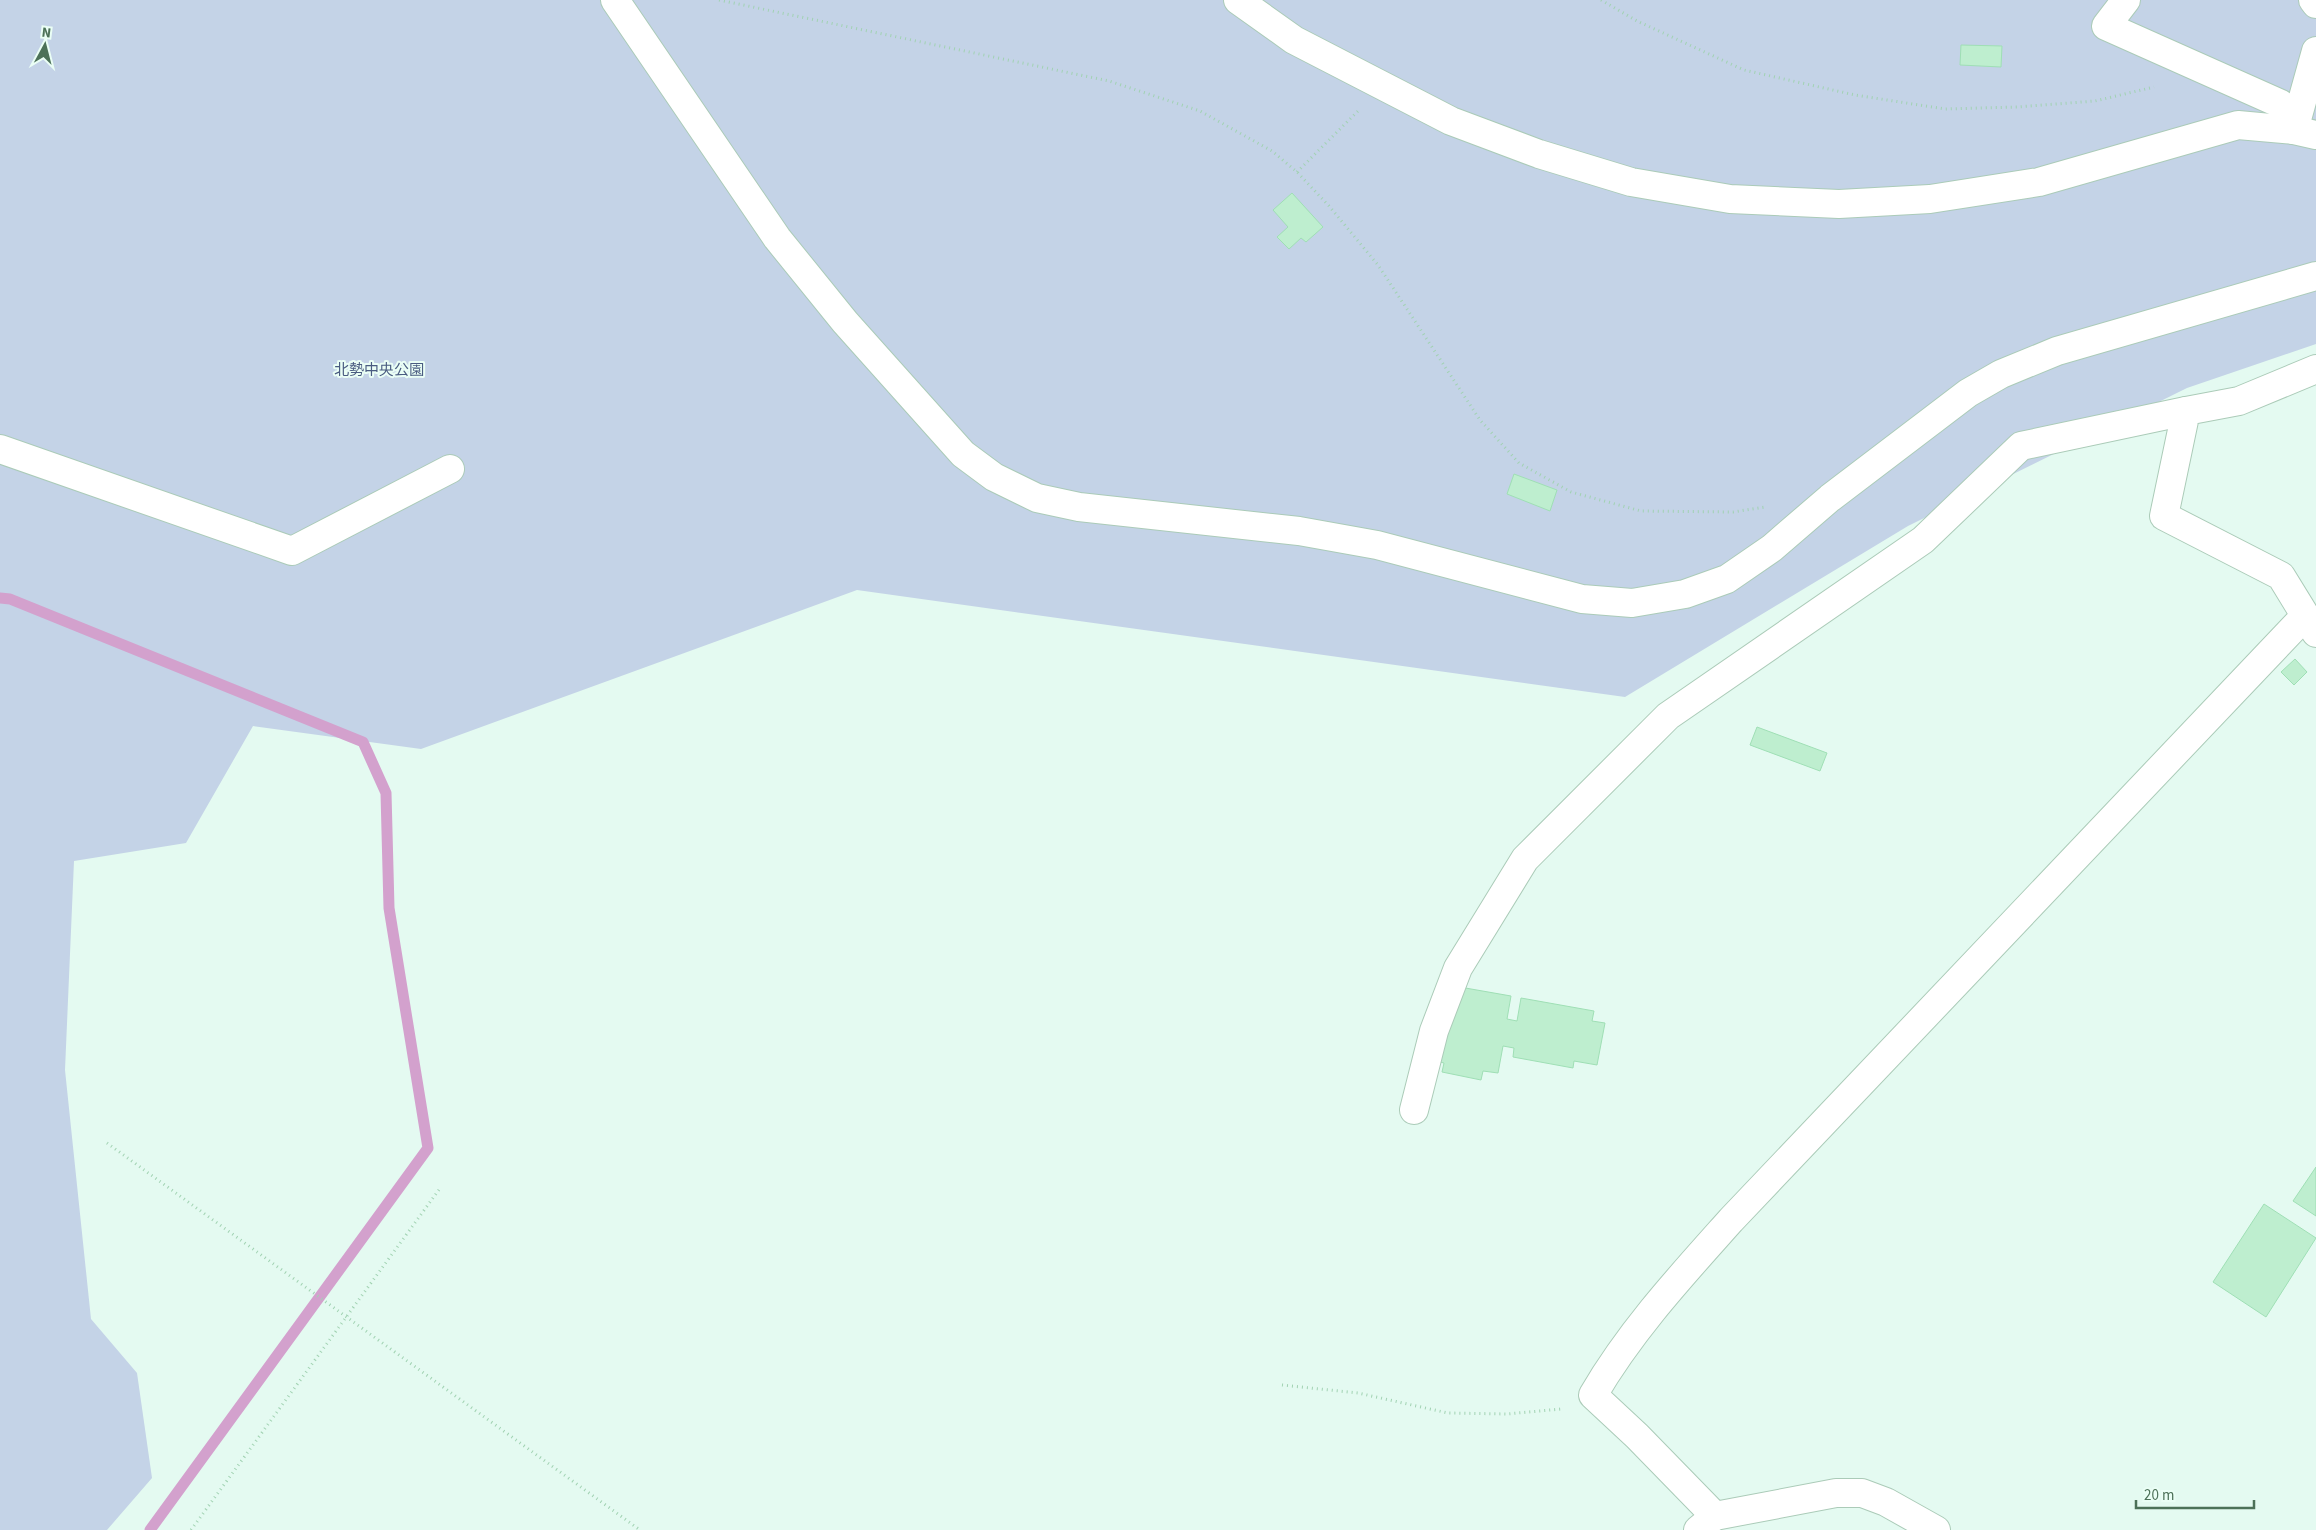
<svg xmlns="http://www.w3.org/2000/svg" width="2316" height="1530" font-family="'Source Sans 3','Noto Sans JP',sans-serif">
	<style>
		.green { fill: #c4d3e7 }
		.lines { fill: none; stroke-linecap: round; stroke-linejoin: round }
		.stream { stroke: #d3a1cd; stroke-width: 11 }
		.building { fill: #beeecf; stroke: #9fdfb5 }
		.minor-casing { stroke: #abcbb8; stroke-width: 30 }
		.path { stroke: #a1d2b2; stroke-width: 3; stroke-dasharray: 1 4; stroke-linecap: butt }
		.minor { stroke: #fff; stroke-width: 28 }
		.labels { text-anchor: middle; stroke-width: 4; stroke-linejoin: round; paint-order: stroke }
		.park-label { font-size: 15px; fill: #4a5c81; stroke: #eafef5 }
	</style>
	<rect width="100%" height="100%" fill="#e4faf1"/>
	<!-- green -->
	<path class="green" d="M0 0H2316V344L2187 388 1908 526 1625 697 857 590 421 749 253 726 186 843 74 861 65 1070 91 1319 137 1373 152 1478 107 1530H0Z"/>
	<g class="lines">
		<!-- stream -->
		<path class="stream" d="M0 598 10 599 363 742 386 793 389 908 428 1148 150 1530"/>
	</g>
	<!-- building -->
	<g class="building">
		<path d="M1961 45 2002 46 2001 67 1960 65Z"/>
		<path d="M1292 193 1323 227 1306 242 1301 238 1289 249 1277 237 1288 227 1273 210Z"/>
		<path d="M1514 474 1557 490 1550 511 1507 494Z"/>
		<path d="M2295 659 2307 672 2294 685 2281 672Z"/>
		<path d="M1757 727 1827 753 1820 771 1750 745Z"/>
		<path d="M1454 986 1511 996 1507 1019 1517 1021 1521 998 1594 1011 1592 1021 1605 1023 1597 1065 1574 1061 1573 1068 1513 1057 1514 1048 1503 1046 1498 1073 1483 1071 1481 1080 1442 1072 1444 1063 1440 1062Z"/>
		<path d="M2316 1167V1216L2293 1201Z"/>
		<path d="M2264 1204 2316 1238 2266 1317 2213 1282Z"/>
	</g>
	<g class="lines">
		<!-- minor casing -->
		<g class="minor-casing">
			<g id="minor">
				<path d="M615 0 777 238 845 322 963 454 994 477 1037 498 1079 507 1299 531 1377 545 1582 599 1632 603 1685 594 1727 579 1772 548 1830 498 1968 393 2001 374 2057 351 2316 276"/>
				<path d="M1238 0 1294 40 1451 121 1539 154 1631 182 1730 199 1839 204 1930 199 2039 182 2238 125 2294 130 2316 135"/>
				<path d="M2126 0 2106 26 2281 104 2294 130"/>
				<path d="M2313 0 2316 4"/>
				<path d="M2294 130 2316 51"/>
				<path d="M2316 369 2239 401 2186 411 2164 516 2281 576 2316 633"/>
				<path d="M0 449 292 551 450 469"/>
				<path d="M1414 1110 1434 1031 1458 968 1525 859 1668 716 1923 540 2021 446 2186 411"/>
				<path d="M1715 1516 1637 1436 1593 1395C1631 1330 1681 1276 1731 1220L2305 616"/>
				<path d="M1698 1530 1715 1516 1836 1493H1862L1886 1502 1936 1530"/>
			</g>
		</g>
		<!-- path -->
		<g class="path">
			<path d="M719 0 1109 81 1200 111 1272 151 1297 172 1329 206 1378 265 1480 420 1519 463 1571 492 1641 511 1733 512 1765 507"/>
			<path d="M1601 0 1637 21 1744 70 1855 95 1945 109 2017 107 2095 101 2154 87"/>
			<path d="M1297 172 1358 111"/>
			<path d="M107 1143 640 1530"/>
			<path d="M1282 1385 1358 1393 1448 1413 1507 1414 1561 1409"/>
			<path d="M191 1530 441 1187"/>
		</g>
		<!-- minor -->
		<use href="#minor" class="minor"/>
	</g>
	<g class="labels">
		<!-- park labels -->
		<g class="park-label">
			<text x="379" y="375">北勢中央公園</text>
		</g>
	</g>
	<!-- north arrow -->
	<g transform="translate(45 45) rotate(7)" stroke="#eafef5" stroke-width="4" paint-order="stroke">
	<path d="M0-4L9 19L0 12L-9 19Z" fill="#4c7158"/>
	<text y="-8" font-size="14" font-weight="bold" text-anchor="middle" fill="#4c7158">N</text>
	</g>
	<!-- scale -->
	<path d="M2136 1500v8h118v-8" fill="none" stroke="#4c7158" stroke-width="2.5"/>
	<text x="2144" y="1500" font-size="15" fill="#4c7158" stroke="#eafef5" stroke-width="4" paint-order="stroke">20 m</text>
</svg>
